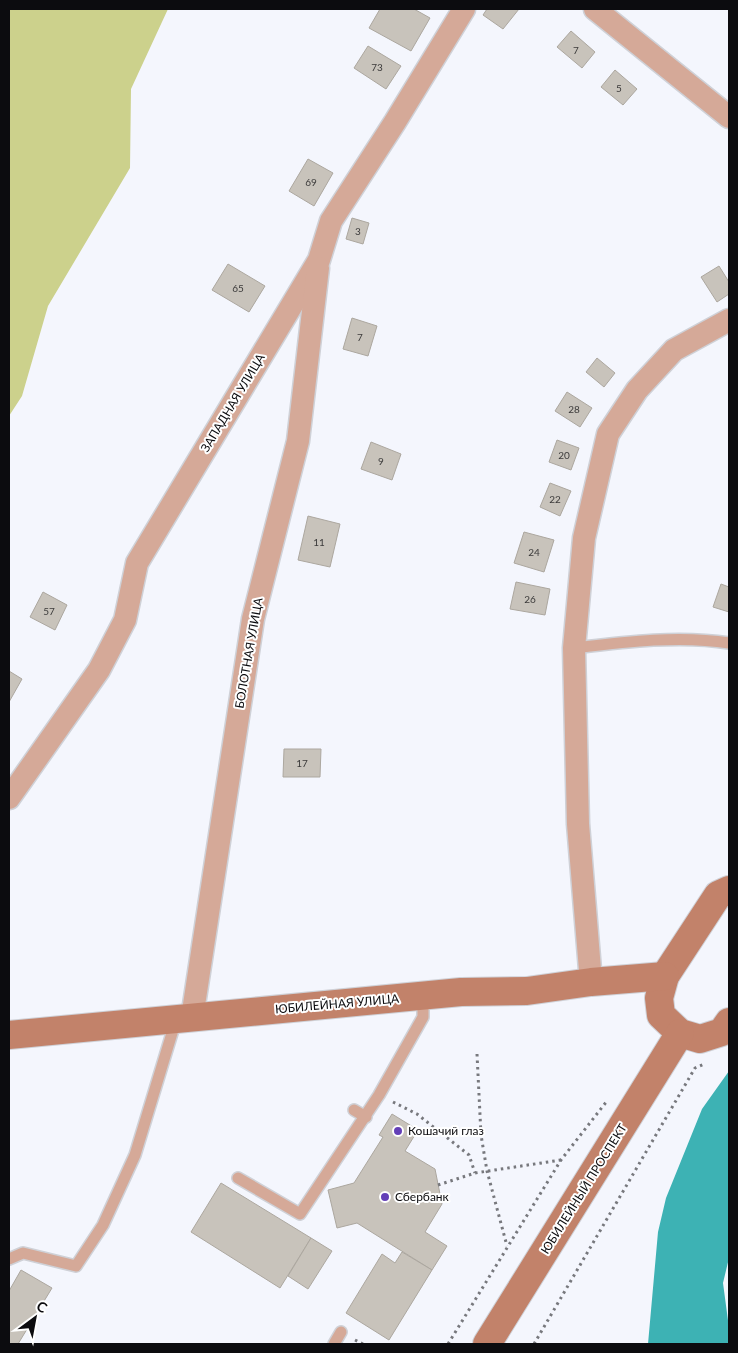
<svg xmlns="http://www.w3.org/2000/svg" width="738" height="1353" font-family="Lato,sans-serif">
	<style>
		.green { fill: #ccd18c }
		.water { fill: #3db2b4 }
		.building { fill: #c8c3bb; stroke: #aca79f }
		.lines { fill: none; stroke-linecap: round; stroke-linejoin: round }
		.service-casing { stroke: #cfd1d7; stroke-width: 14 }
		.minor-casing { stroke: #cfd1d7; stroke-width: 25 }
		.secondary-casing { stroke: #cfd1d7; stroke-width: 30 }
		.path { stroke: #77787d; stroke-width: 3; stroke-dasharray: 2.5 4; stroke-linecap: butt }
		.service { stroke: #d5a998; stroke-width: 11 }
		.minor { stroke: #d5a998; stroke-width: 22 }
		.secondary { stroke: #c2826a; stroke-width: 28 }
		.poi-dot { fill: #633fb7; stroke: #fff; stroke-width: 2 }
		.labels { text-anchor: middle; stroke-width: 4; stroke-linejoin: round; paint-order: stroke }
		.number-label { font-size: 10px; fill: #3b3a3a }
		.street-label { font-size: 12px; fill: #0c0c0f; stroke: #fff }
		.poi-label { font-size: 12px; fill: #0c0c0f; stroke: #fff; text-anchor: start }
	</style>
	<rect width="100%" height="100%" fill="#f4f6fd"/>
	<!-- green -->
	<path class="green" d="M9 9H168L131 89 130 168 48 306 22 396 9 416Z"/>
	<!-- water -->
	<path class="water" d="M729 1071V1258L723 1283 729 1328V1344H648L658 1232 666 1198 702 1109Z"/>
	<!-- building -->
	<g class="building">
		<path d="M380 9H414L430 18 411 51 369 28Z"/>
		<path d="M487 9H519L503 29 483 15Z"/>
		<path d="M571 31 595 52 582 68 557 47Z"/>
		<path d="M368 46 401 66 386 89 354 68Z"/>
		<path d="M615 70 637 89 623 105 601 87Z"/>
		<path d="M308 159 333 173 314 206 289 191Z"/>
		<path d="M352 218 369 223 363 244 346 239Z"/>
		<path d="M228 264 265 286 249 312 212 290Z"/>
		<path d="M719 266 729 282V294L717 302 701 277Z"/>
		<path d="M352 318 377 326 368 356 343 349Z"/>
		<path d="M597 358 615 373 604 387 586 372Z"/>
		<path d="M567 392 592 408 580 427 555 411Z"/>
		<path d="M557 440 579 448 571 470 549 462Z"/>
		<path d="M371 442 401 454 392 480 361 469Z"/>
		<path d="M550 483 571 491 560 516 540 507Z"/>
		<path d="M308 516 340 524 330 567 298 560Z"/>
		<path d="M524 532 554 540 544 572 514 563Z"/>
		<path d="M516 582 550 589 545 615 510 609Z"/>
		<path d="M721 584 729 587V612L713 607Z"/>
		<path d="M43 592 67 605 55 630 30 617Z"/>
		<path d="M9 671 22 679 9 702Z"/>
		<path d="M284 749H321L320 777H283Z"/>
		<path d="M392 1114 418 1130 405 1151 435 1169 442 1204 425 1232 447 1246 432 1270 357 1223 337 1228 328 1190 354 1183 383 1137 379 1135Z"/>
		<path d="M221 1183 311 1238 280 1288 191 1232Z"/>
		<path d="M311 1238 332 1251 308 1289 288 1276Z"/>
		<path d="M402 1252 432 1270 389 1340 346 1313 382 1254 395 1263Z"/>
		<path d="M21 1270 52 1288 18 1344H9V1291Z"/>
	</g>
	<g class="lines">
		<!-- service casing -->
		<g class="service-casing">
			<g id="service">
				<path d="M574 648C624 642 679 635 729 643"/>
				<path d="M354 1110 366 1117"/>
				<path d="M238 1178 300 1214 379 1095 423 1017V996"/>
				<path d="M9 1259 23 1253 76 1266 103 1225 135 1155 176 1020"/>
				<path d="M334 1344 341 1332"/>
			</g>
		</g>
		<!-- minor casing -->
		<g class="minor-casing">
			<g id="minor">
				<path d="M595 9 729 117"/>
				<path d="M9 798 99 670 125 620 137 563 319 260 331 221 395 122 464 9"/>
				<path d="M591 982 578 824 574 648 584 538 608 434 637 390 674 350 729 320"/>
				<path d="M192 1018 253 619 298 441 318 268"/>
			</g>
		</g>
		<!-- secondary casing -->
		<g class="secondary-casing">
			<g id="secondary">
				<path d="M729 890 718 895 665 976 659 998 661 1015 680 1033 700 1039 722 1032 729 1022"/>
				<path d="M9 1035 461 992 527 991 591 982 665 976"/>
				<path d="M487 1344 680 1033"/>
			</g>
		</g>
		<!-- path -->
		<g class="path">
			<path d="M477 1054 481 1135 487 1171 507 1246"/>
			<path d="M393 1102 417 1114 469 1155 475 1173"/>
			<path d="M438 1185 475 1173 561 1160"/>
			<path d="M355 1340 363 1344"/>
			<path d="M448 1344 561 1160 607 1101"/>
			<path d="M534 1344 695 1068 704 1064"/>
		</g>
		<!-- service -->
		<use href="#service" class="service"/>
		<!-- minor -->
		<use href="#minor" class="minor"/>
		<!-- secondary -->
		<use href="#secondary" class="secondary"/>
	</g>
	<!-- markers -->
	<g class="poi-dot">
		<circle cx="398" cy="1131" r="5"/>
		<circle cx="385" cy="1197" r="5"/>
	</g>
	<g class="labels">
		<!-- number labels -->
		<g class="number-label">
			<text x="576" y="54">7</text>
			<text x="377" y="71">73</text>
			<text x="619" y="92">5</text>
			<text x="311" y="186">69</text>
			<text x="358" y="235">3</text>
			<text x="238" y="292">65</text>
			<text x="360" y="341">7</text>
			<text x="574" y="413">28</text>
			<text x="564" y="459">20</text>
			<text x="381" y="465">9</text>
			<text x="555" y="503">22</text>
			<text x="319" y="546">11</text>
			<text x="534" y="556">24</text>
			<text x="530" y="603">26</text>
			<text x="49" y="615">57</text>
			<text x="302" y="767">17</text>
		</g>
		<!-- street labels -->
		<g class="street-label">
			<text transform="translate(233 403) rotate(-59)" y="4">ЗАПАДНАЯ УЛИЦА</text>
			<text transform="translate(249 653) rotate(-80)" y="4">БОЛОТНАЯ УЛИЦА</text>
			<text transform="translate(337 1004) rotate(-5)" y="4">ЮБИЛЕЙНАЯ УЛИЦА</text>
			<text transform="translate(584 1189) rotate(-58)" y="4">ЮБИЛЕЙНЫЙ ПРОСПЕКТ</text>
		</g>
		<!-- poi labels -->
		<g class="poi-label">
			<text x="408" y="1135">Кошачий глаз</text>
			<text x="395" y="1201">Сбербанк</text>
		</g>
	</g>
	<!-- border -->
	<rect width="738" height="1353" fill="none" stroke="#0c0c0f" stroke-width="20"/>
	<!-- north arrow -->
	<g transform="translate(35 1318) rotate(32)" stroke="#ffffff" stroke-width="4" paint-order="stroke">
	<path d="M0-4L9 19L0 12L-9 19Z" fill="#0c0c0f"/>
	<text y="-8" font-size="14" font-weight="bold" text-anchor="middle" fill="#0c0c0f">С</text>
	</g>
</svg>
